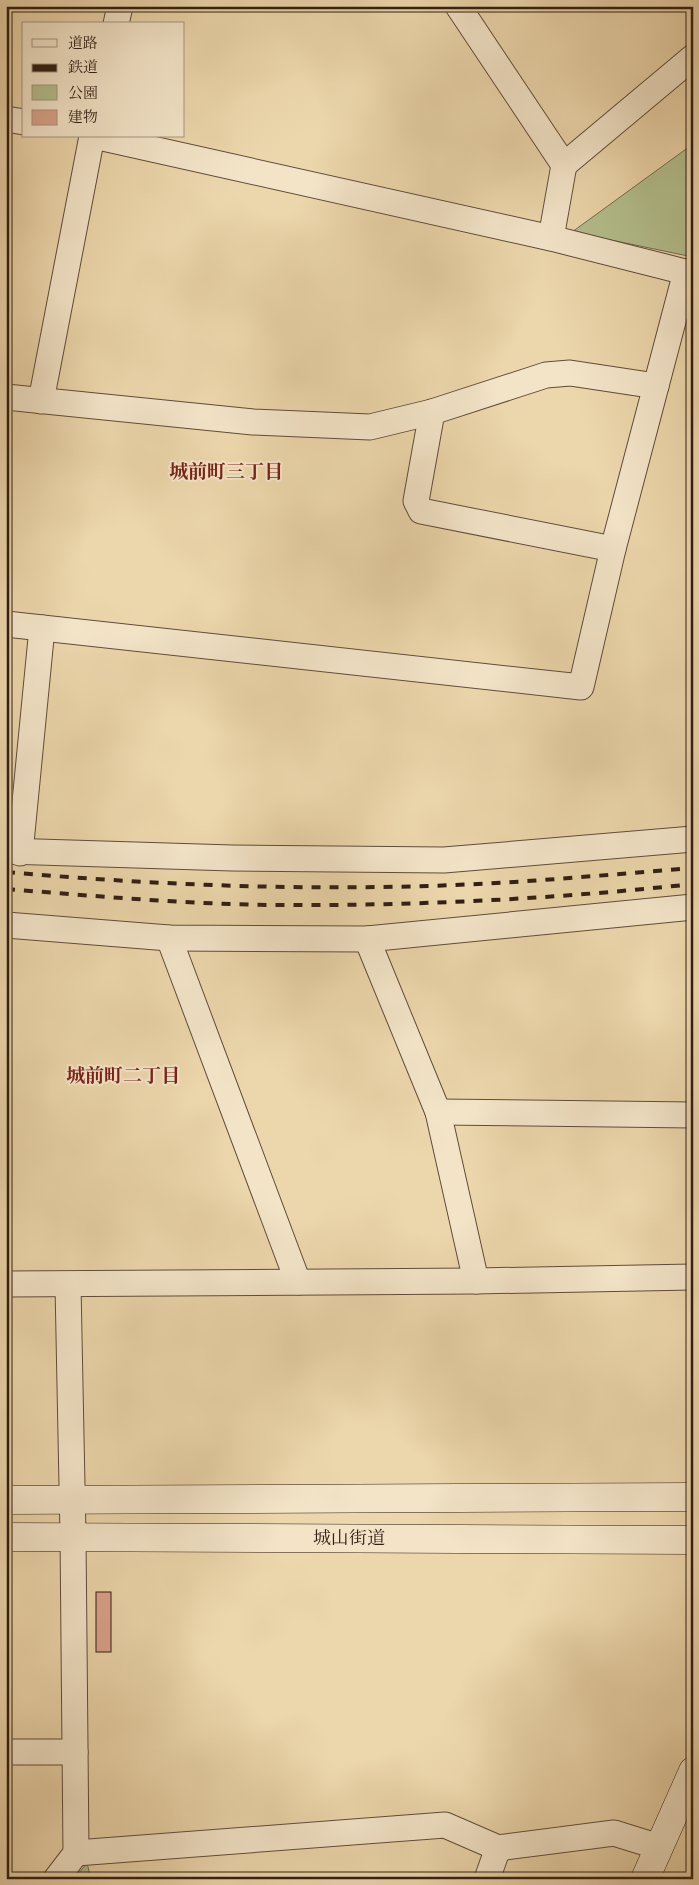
<svg xmlns="http://www.w3.org/2000/svg" width="699" height="1885" font-family="'Libre Caslon Text','Noto Serif JP',serif">
	<style>
		.green { fill: #b3bf8d; stroke: #726e51 }
		.building { fill: #daa38b; stroke: #311e15 }
		.lines { fill: none; stroke-linecap: round; stroke-linejoin: round }
		.street-casing { stroke: #604c3a; stroke-width: 27 }
		.secondary-casing { stroke: #311e15; stroke-width: 29 }
		.street { stroke: #f3e4c8; stroke-width: 25 }
		.secondary { stroke: #f3e4c8; stroke-width: 28 }
		.rail { stroke: #311e15; stroke-width: 4; stroke-dasharray: 9 9; stroke-linecap: butt }
		.labels { text-anchor: middle; stroke-width: 4; stroke-linejoin: round; paint-order: stroke }
		.street-label { font-size: 18px; fill: #311e15; stroke: #f3e4c8 }
		.neighbourhood-label { font-size: 19px; font-weight: bold; fill: #7a1f14; stroke: #f3e4c8 }
	</style>
	<rect width="100%" height="100%" fill="#ecd6ab"/>
	<filter id="stains"><feTurbulence type="fractalNoise" baseFrequency=".004" numOctaves="4"/><feColorMatrix values="0 0 0 0 .2 0 0 0 0 .09 0 0 0 0 .02 0 0 0 .5 -.17"/></filter>
	<radialGradient id="worn" r=".72"><stop offset=".6" stop-color="#630" stop-opacity="0"/><stop offset="1" stop-color="#630" stop-opacity=".3"/></radialGradient>
	<!-- green -->
	<g class="green">
		<path d="M693 144V257L572 232Z"/>
		<path d="M87 1863 91 1879H74Z"/>
	</g>
	<!-- building -->
	<rect class="building" x="96" y="1592" width="15" height="60"/>
	<g class="lines">
		<!-- street casing -->
		<g class="street-casing">
			<g id="street">
				<path d="M458 6 564 165 693 57"/>
				<path d="M116 24 120 6"/>
				<path d="M6 119 24 122"/>
				<path d="M94 136 551 238 693 274"/>
				<path d="M551 238 564 165"/>
				<path d="M6 397 253 422 370 427 432 412 546 375 570 373 656 386"/>
				<path d="M41 401 92 136"/>
				<path d="M432 412 416 501 421 511 613 549"/>
				<path d="M6 624 581 687 613 549 686 272"/>
				<path d="M6 851 232 858 444 860 693 839"/>
				<path d="M20 853 42 628"/>
				<path d="M6 925 169 938 367 939 693 907"/>
				<path d="M169 938 298 1282"/>
				<path d="M367 939 438 1112 476 1281"/>
				<path d="M438 1112 693 1115"/>
				<path d="M6 1284 476 1281 693 1277"/>
				<path d="M6 1752H75"/>
				<path d="M76 1853 445 1825 498 1848 614 1833 659 1847"/>
				<path d="M56 1879 76 1853 73 1536 68 1285"/>
				<path d="M487 1879 498 1848"/>
			</g>
		</g>
		<!-- secondary casing -->
		<g class="secondary-casing">
			<g id="secondary">
				<path d="M6 1500 693 1497"/>
				<path d="M6 1537 693 1540"/>
				<path d="M645 1879 693 1771"/>
			</g>
		</g>
		<!-- street -->
		<use href="#street" class="street"/>
		<!-- secondary -->
		<use href="#secondary" class="secondary"/>
		<!-- rail -->
		<g class="rail">
			<path d="M6 872C155 885 306 891 455 885 535 882 614 874 693 868"/>
			<path d="M6 889C95 896 185 904 274 905 414 906 554 899 693 884"/>
		</g>
	</g>
	<g class="labels">
		<!-- street labels -->
		<g class="street-label">
			<text x="349" y="1544">城山街道</text>
		</g>
		<!-- neighbourhood labels -->
		<g class="neighbourhood-label">
			<text x="226" y="478">城前町三丁目</text>
			<text x="123" y="1082">城前町二丁目</text>
		</g>
	</g>
	<!-- margin -->
	<rect width="699" height="1885" fill="none" stroke="#ecd6ab" stroke-width="25"/>
	<rect x="8" y="8" width="684" height="1870" fill="none" stroke="#311e15" stroke-width="2.5"/>
	<rect x="12" y="12" width="674" height="1860" fill="none" stroke="#311e15"/>
	<!-- legend -->
	<rect x="22" y="22" width="162" height="115" fill="#f3e4c8" stroke="#a59580"/>
	<rect x="32" y="39" width="25" height="8" fill="#f3e4c8" stroke="#a59580"/>
	<text x="68" y="48" font-size="15" fill="#311e15">道路</text>
	<rect x="32" y="64" width="25" height="8" fill="#311e15" stroke="#a59580"/>
	<text x="68" y="72" font-size="15" fill="#311e15">鉄道</text>
	<rect x="32" y="85" width="25" height="15" fill="#b3bf8d" stroke="#a59580"/>
	<text x="68" y="98" font-size="15" fill="#311e15">公園</text>
	<rect x="32" y="110" width="25" height="15" fill="#daa38b" stroke="#a59580"/>
	<text x="68" y="122" font-size="15" fill="#311e15">建物</text>
	<rect width="100%" height="100%" filter="url(#stains)"/>
	<rect width="100%" height="100%" fill="url(#worn)"/>
</svg>
